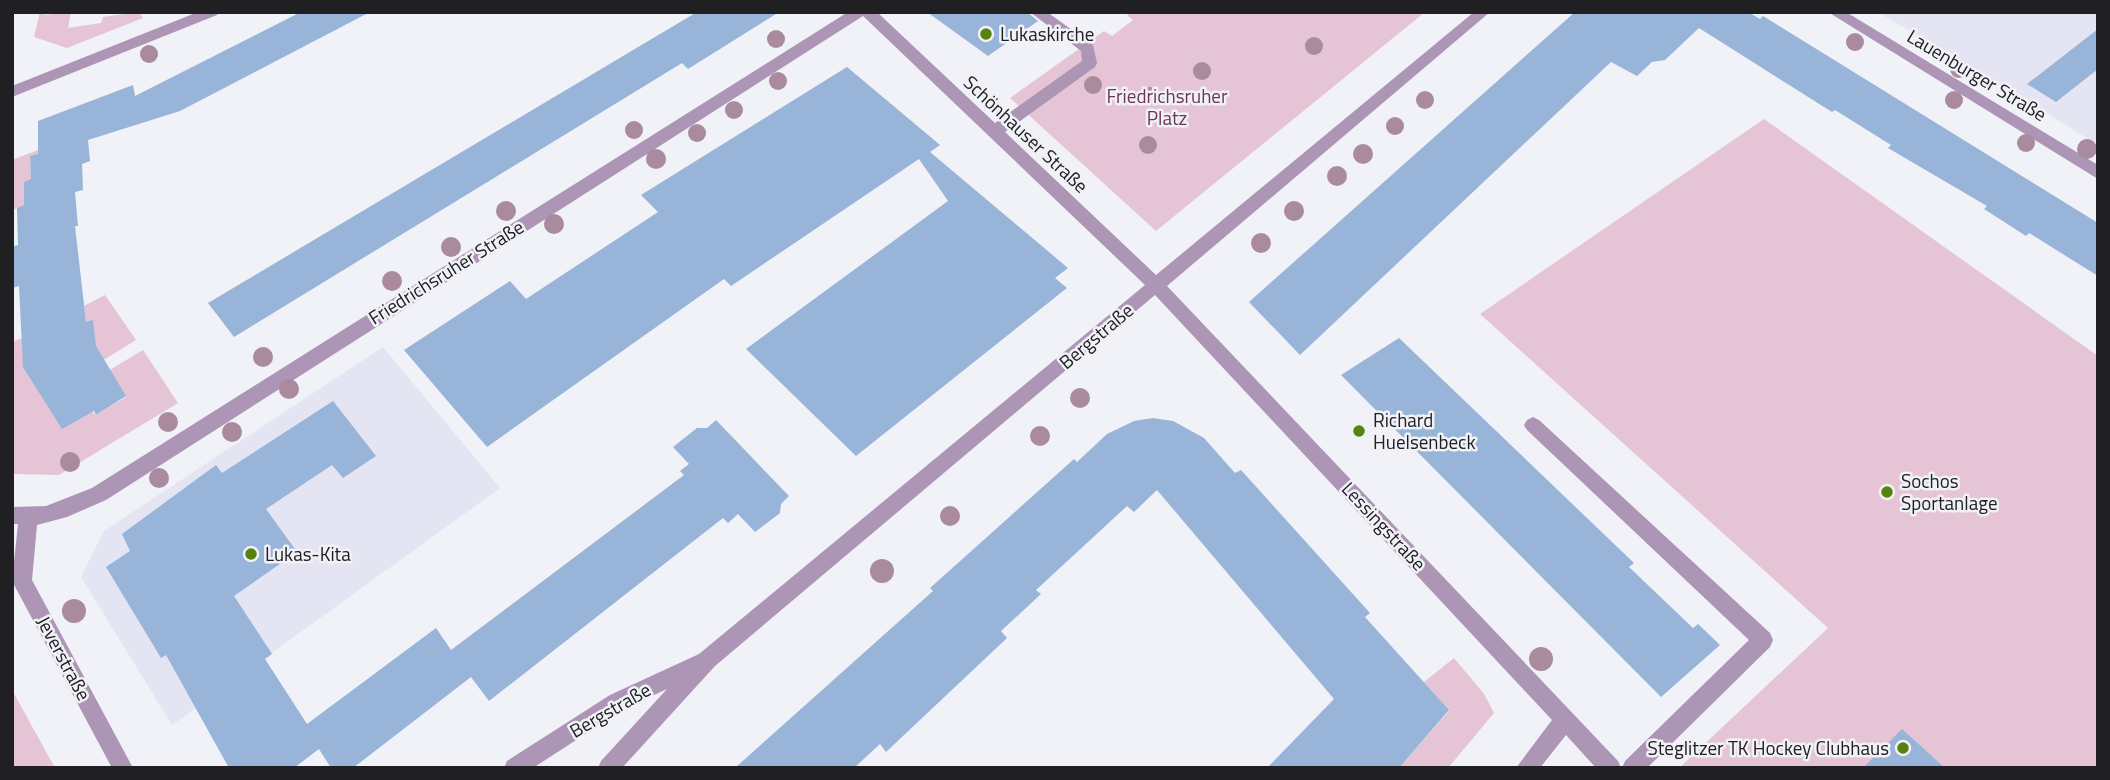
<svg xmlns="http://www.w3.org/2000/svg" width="2110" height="780" font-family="'Titillium Web',sans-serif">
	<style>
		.built { fill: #e4e4f2 }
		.green { fill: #e5c5d5 }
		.building { fill: #98b4d8 }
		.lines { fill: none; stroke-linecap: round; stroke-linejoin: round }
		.minor { fill: #ad95b6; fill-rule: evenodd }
		.tree { fill: #a98a9e }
		.poi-dot { fill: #56830e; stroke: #f1f1f8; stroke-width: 2.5 }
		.labels { text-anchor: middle; stroke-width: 5; stroke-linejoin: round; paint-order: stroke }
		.poi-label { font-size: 19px; fill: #202022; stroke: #f1f1f8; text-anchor: start }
		.street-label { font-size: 19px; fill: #202022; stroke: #f1f1f8 }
		.park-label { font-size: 19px; fill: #6e3554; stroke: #f1f1f8 }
	</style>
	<rect width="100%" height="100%" fill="#f1f1f8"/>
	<!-- built -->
	<g class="built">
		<path d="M1878 12H2098V145L2003 86Z"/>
		<path d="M383 347 500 488 172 725 81 577 104 531Z"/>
	</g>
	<!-- green -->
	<g class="green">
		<path d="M40 12H44V15L71 12 68 28 101 23 103 17 139 12 143 18 67 48 34 37Z"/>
		<path d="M1131 12H1425L1156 231 1010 98 1104 31 1112 36 1133 20 1127 15Z"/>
		<path d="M1764 119 2098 356V768H1679L1828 628 1480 314Z"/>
		<path d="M38 150V154L30 157 31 179 25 205 12 210V160Z"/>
		<path d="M105 295 136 340 102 361 96 352 93 321 86 322 84 306Z"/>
		<path d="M22 338 23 357 96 415 126 397 108 371 143 350 178 403 59 475 12 474V342Z"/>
		<path d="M1454 658 1484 694 1494 713 1448 768H1399L1449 711 1424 682Z"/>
		<path d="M12 690 55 768H12Z"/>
	</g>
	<!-- building -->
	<g class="building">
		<path d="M301 12H370L180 111 88 140 90 161 82 164 83 190 75 192 78 226H75L86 322 93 320 96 346 126 396 96 415 94 411 62 429 23 367 19 286 12 288V255L14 246 18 245 17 208 24 205V182L31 179 30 156 38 154V121L133 85 135 96Z"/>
		<path d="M697 12H779L688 69 682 63 234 337 208 303Z"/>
		<path d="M927 12H1027L1038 21 988 56Z"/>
		<path d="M1575 12H1748L1760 19 1763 16 2098 223V276L2029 233 2026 236 1984 209 1987 206 1888 148 1891 145 1835 110 1832 112 1699 28 1665 60 1652 62 1637 76 1611 62 1300 355 1249 302Z"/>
		<path d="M2098 29V69L2056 102 2027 84Z"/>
		<path d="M847 67 940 145 930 152 1068 268 1055 278 1067 288 856 456 746 349 948 201 919 159 731 286 724 279 487 447 404 350 510 281 526 299 658 212 641 195Z"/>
		<path d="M1399 338 1634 563 1629 567 1693 628 1698 624 1720 645 1661 697 1341 375Z"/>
		<path d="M333 401 376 456 343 478 332 465 266 509 297 552 234 596 272 654 265 659 307 724 436 628 451 650 684 475 680 471 689 464 673 447 697 428H707L716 420 789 496 781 504 780 513 755 532 738 514 728 523 723 518 489 701 471 677 353 768H331L319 749 294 768H229L166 655 161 658 106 567 130 551 122 534 216 465 222 473Z"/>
		<path d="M1153 418 1173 421 1204 438 1235 473 1241 470 1370 613 1365 617 1449 710 1399 768H1267L1334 699 1157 490 1134 512 1127 506 1036 590 1041 594 1001 631 1007 638 886 752 880 744 854 768H735L933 591 930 588 1074 459 1077 462 1107 434 1134 421Z"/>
		<path d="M1902 729 1945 768H1863Z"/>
	</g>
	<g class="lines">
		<!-- minor -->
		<g class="minor">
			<path d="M198 12H219L217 15 12 97V86Z"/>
			<path d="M848 12H877L995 123 1082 61 1081 51 1030 12H1047L1093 45 1097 63 1095 67 1005 132 1156 275 1474 12H1490L1167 286 1618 761 1621 768H1596L1566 735 1540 768H1516L1552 720 1155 295 715 666 622 768H598L601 761 667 689 624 709 533 768H504L507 761 610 695 699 654 1145 285 863 16 106 500 67 517 37 525 32 580 133 768H112L12 581 18 524H12V507L46 506 92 488Z"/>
			<path d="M1828 12H1846L2098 165V179Z"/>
			<path d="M1533 417 1539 420 1770 633 1773 640 1770 647 1647 768H1622L1625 761 1749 640 1527 430 1524 425 1527 420Z"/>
		</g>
	</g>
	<!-- trees -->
	<g class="tree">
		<circle cx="776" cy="39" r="9"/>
		<circle cx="1855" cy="42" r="9"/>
		<circle cx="1314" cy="46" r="9"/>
		<circle cx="149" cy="54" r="9"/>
		<circle cx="1959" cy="69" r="9"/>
		<circle cx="1202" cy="71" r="9"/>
		<circle cx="778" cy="81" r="9"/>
		<circle cx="1093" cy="85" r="9"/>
		<circle cx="1150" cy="96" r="9"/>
		<circle cx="1425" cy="100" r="9"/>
		<circle cx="1954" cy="100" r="9"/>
		<circle cx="734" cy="110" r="9"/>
		<circle cx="1395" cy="126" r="9"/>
		<circle cx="634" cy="130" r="9"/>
		<circle cx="697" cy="133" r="9"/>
		<circle cx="2026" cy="143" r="9"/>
		<circle cx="1148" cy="145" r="9"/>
		<circle cx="2087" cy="149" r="10"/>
		<circle cx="1363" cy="154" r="10"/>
		<circle cx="656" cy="159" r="10"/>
		<circle cx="1337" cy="176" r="10"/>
		<circle cx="506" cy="211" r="10"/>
		<circle cx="1294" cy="211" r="10"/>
		<circle cx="554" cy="224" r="10"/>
		<circle cx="1261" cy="243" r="10"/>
		<circle cx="451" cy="247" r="10"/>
		<circle cx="392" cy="281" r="10"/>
		<circle cx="263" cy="357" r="10"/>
		<circle cx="289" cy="389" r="10"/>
		<circle cx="1080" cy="398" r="10"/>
		<circle cx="168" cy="422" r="10"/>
		<circle cx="232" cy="432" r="10"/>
		<circle cx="1040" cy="436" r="10"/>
		<circle cx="70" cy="462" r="10"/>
		<circle cx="159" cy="478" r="10"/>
		<circle cx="950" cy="516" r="10"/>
		<circle cx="882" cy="571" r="12"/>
		<circle cx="74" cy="611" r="12"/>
		<circle cx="1541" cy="659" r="12"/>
	</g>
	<!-- markers -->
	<g class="poi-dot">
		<circle cx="986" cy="34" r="7"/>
		<circle cx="1359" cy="431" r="7"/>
		<circle cx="1887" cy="492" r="7"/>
		<circle cx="251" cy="554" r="7"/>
		<circle cx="1903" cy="748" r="7"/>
	</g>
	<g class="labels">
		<!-- poi labels -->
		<g class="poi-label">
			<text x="1000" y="41">Lukaskirche</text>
			<text x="1373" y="427">Richard<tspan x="1373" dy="22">Huelsenbeck</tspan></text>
			<text x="1901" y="488">Sochos<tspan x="1901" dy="22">Sportanlage</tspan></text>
			<text x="265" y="561">Lukas-Kita</text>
			<text x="1889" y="755" text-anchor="end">Steglitzer TK Hockey Clubhaus</text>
		</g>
		<!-- street labels -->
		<g class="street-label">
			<text transform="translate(1977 75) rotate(31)" y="7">Lauenburger Straße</text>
			<text transform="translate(1026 134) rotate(43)" y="7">Schönhauser Straße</text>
			<text transform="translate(446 272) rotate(-32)" y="7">Friedrichsruher Straße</text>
			<text transform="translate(1096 336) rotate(-40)" y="7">Bergstraße</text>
			<text transform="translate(1384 526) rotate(47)" y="7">Lessingstraße</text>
			<text transform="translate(64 658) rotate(62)" y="7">Jeverstraße</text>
			<text transform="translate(610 710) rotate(-30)" y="7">Bergstraße</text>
		</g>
		<!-- park labels -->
		<g class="park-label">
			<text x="1167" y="103">Friedrichsruher<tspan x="1167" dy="22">Platz</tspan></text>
		</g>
	</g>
	<!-- border -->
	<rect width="2110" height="780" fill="none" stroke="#202022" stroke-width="28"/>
</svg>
